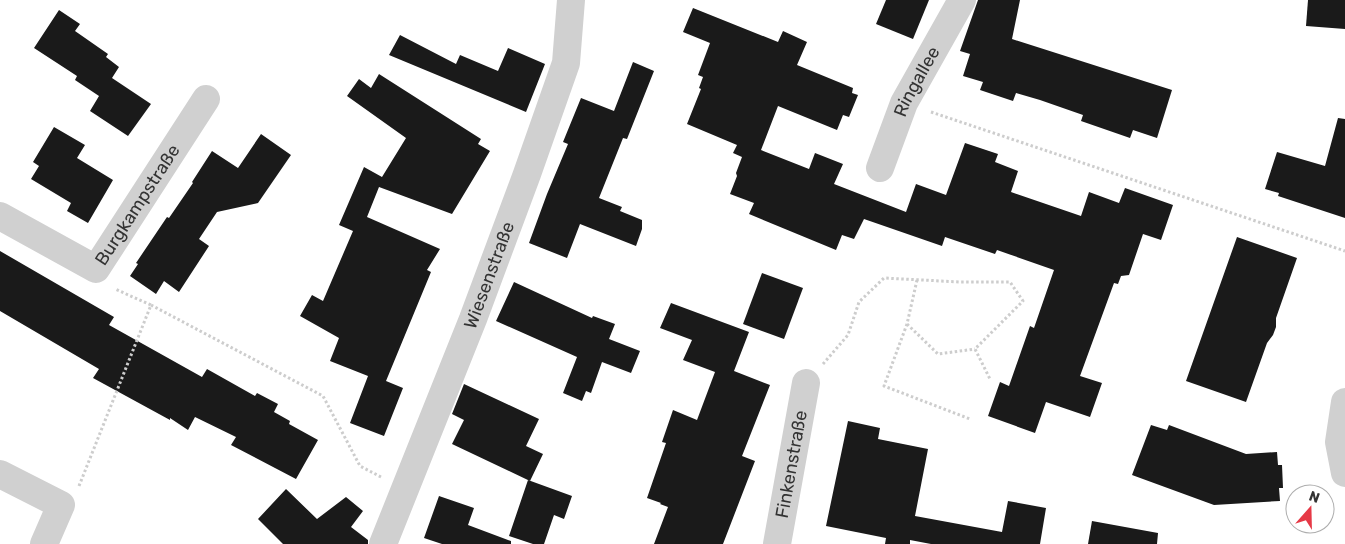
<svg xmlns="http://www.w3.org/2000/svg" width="1345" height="544" font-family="Rubik,sans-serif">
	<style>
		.building { fill: #1a1a1a }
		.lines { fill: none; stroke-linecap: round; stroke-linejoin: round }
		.path { stroke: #cdcdcd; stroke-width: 3; stroke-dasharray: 2.5 2.5; stroke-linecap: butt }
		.minor { stroke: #d0d0d0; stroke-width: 28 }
		.labels { text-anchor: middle; stroke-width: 5; stroke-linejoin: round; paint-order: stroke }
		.street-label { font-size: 18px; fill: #333; stroke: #fff }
	</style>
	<rect width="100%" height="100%" fill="#fff"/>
	<!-- building -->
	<g class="building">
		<path d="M886 0H929L913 39 876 24Z"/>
		<path d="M978 0H1020L1012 39 1172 90 1157 138 1133 130 1130 138 1081 121 1083 115 1040 100 1016 93 1013 101 980 90 983 82 963 76 970 54 960 51Z"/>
		<path d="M1308 0H1345V29L1306 26Z"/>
		<path d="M693 8 778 42 783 31 807 42 797 65 853 88 852 93 858 95 849 117 843 115 837 130 778 106 761 150 809 169 815 153 843 164 834 184 906 212 916 184 946 195 965 143 998 154 995 162 1018 171 1011 192 1081 216 1089 192 1119 203 1125 188 1173 205 1161 240 1143 234 1129 275 1121 276 1118 284 1114 283 1080 376 1102 383 1090 417 1046 402 1035 433 988 416 1000 382 1009 386 1030 326 1034 328 1054 270 997 250 995 254 945 237 942 246 864 219 854 239 842 235 836 250 749 214 754 203 730 194 737 176 736 173 742 157 733 153 737 145 687 124 701 89 699 88 703 77 698 75 710 43 683 32Z"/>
		<path d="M59 10 80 24 75 31 108 54 106 57 119 67 112 78 151 104 128 136 90 111 99 96 75 80 77 76 34 48Z"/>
		<path d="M400 35 456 64 460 55 498 71 508 48 545 64 526 112 389 55Z"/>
		<path d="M633 62 654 71 627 139 623 138 599 198 622 207 620 211 642 220V229L636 246 580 224 567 258 529 243 547 194 568 144 563 142 581 98 614 111Z"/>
		<path d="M379 74 481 139 478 144 490 151 452 214 379 187 367 217 440 249 427 270 431 272 386 381 403 388 384 436 350 423 368 376 330 361 339 338 300 316 312 295 323 301 353 231 339 225 364 167 382 177 406 138 347 96 359 79 371 88Z"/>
		<path d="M1338 118 1345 119V218L1278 196 1279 193 1265 189 1277 152 1325 166Z"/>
		<path d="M54 127 85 145 77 158 113 180 88 223 67 211 71 203 31 179 39 166 33 162Z"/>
		<path d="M261 134 291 155 258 203 217 212 199 239 209 246 179 292 164 281 156 294 130 276 138 264 136 263 167 217 169 218 193 183 192 182 212 151 238 168Z"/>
		<path d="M1237 237 1297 258 1276 318V327L1273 335 1267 343 1246 402 1186 381Z"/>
		<path d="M0 251 114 317 109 325 202 377 207 369 255 396 257 393 278 404 274 412 290 421 289 424 318 440 296 479 231 445 236 437 195 417 188 430 170 418V420L93 378 99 369 0 311Z"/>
		<path d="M762 273 803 288 784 339 743 324Z"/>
		<path d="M514 282 592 318 593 316 615 324 609 339 640 351 631 373 602 362 591 393 586 391 582 401 563 393 577 357 496 321Z"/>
		<path d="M671 303 749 332 734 371 770 385 742 456 755 461 723 544H654L668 507 660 504 661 503 647 498 666 443 662 442 673 410 697 420 715 372 683 360 692 340 660 328Z"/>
		<path d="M464 384 539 419 526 446 543 454 530 481 452 444 464 420 452 414Z"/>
		<path d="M848 421 880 428 878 439 928 449 915 516 1002 532 1008 501 1046 508 1040 544H931L910 540V544H885L886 538 826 526Z"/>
		<path d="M1151 425 1167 430 1169 425 1246 454 1277 452 1278 465H1282L1283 488H1279L1280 501 1214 505 1132 475Z"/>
		<path d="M528 480 572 496 564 519 554 515 544 544H533L509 536Z"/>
		<path d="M286 489 317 519 346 497 363 511 351 527 368 540V544H283L258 519Z"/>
		<path d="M439 496 474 508 468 525 511 541V544H442L424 538Z"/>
		<path d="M1092 521 1158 533 1157 544H1088Z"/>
	</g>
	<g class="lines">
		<!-- path -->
		<g class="path">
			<path d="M931 112 1345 251"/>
			<path d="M917 280 907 324 884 386 970 419"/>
			<path d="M151 305 323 396 360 466 381 477"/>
			<path d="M907 324 938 354 975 349"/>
			<path d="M823 364 848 335 859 302 884 278 960 282H1010L1023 301 975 349 990 379"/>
			<path d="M79 486 151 305 115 289"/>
		</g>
		<!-- minor -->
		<g class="minor">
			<path id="s1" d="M880 168 904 103 962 0"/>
			<path id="s2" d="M0 216 96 269 206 99"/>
			<path d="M1345 402 1339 442 1345 473"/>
			<path d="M0 474 61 505 44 544"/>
			<path id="s3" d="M383 544 473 319 527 174 566 63 571 0"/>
			<path id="s4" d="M777 544 806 383"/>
		</g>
	</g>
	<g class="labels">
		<!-- street labels -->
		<g class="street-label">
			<text dy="6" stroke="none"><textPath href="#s1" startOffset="94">Ringallee</textPath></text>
			<text dy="6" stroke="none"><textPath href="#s2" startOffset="186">Burgkampstraße</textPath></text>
			<text dy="6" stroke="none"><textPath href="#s3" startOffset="289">Wiesenstraße</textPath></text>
			<text dy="6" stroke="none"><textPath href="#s4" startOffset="81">Finkenstraße</textPath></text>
		</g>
	</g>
	<!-- north arrow -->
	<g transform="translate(1310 509) rotate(20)"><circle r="24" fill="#ffffff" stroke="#adadad"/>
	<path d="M0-4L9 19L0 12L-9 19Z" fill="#e63946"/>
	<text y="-8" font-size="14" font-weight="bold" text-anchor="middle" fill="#333333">N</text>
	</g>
</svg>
